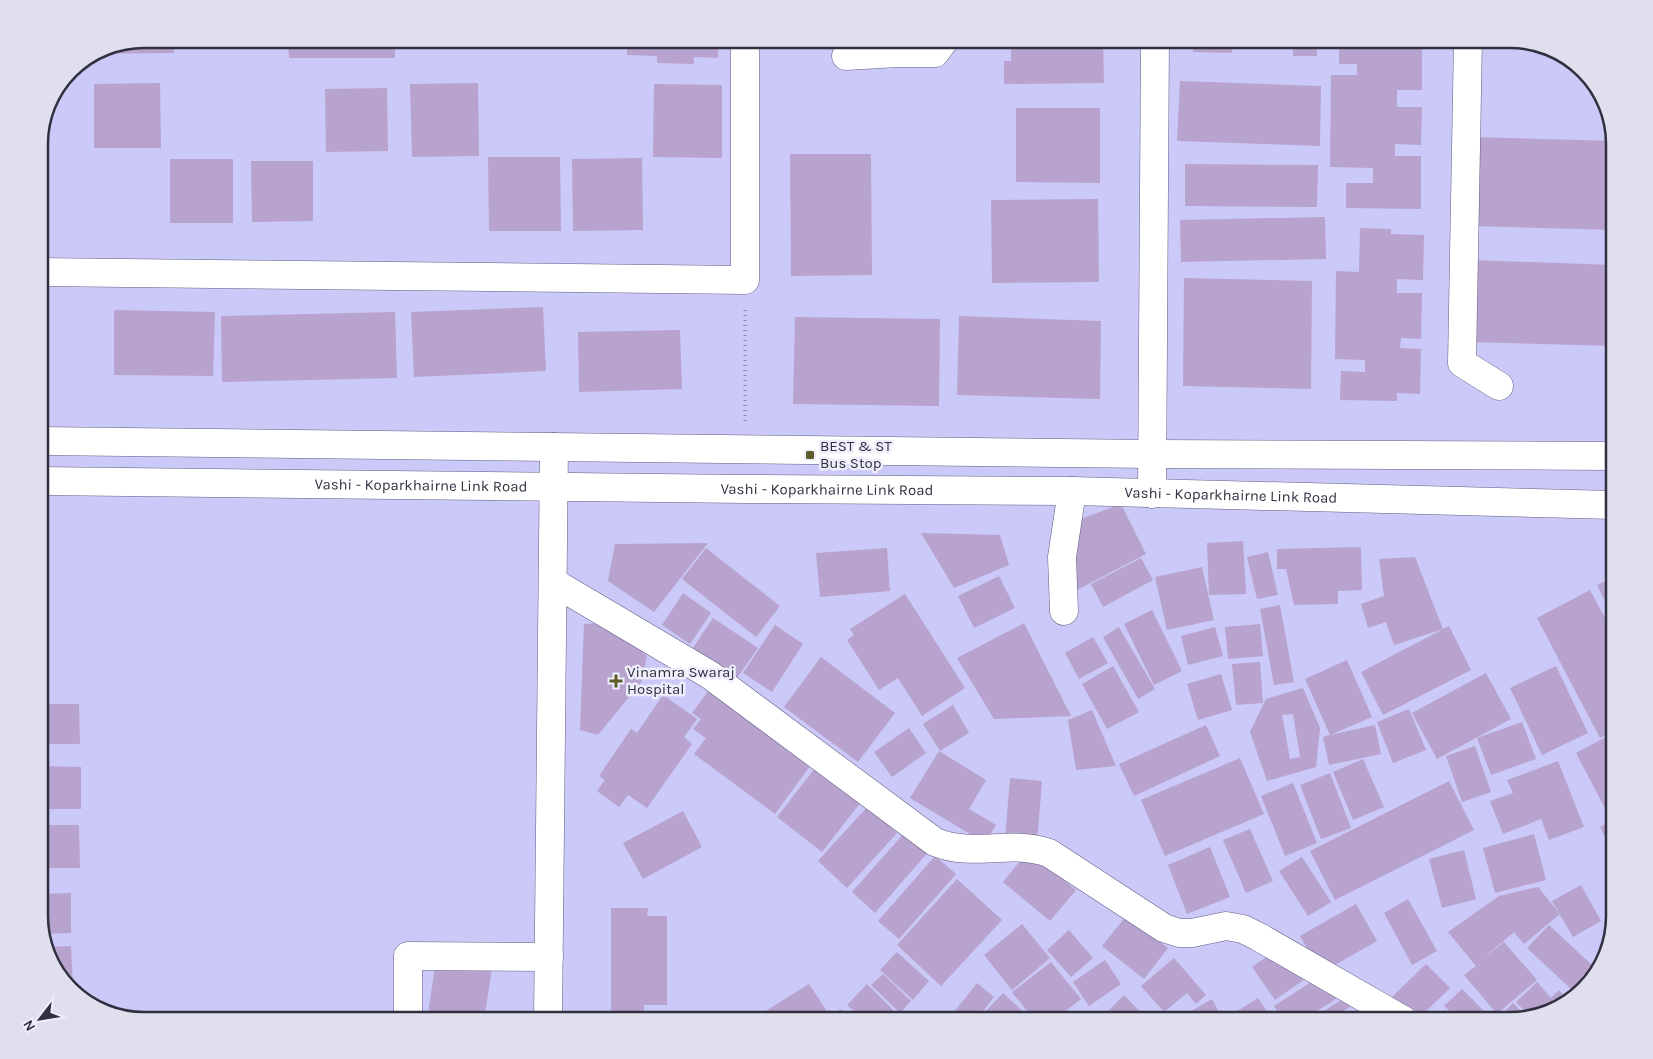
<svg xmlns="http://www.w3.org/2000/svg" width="1653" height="1059" font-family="Karla,sans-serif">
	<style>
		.building { fill: #b7a3cd; fill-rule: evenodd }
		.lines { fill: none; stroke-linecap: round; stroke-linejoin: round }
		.minor-casing { stroke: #5f5d85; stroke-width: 29 }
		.major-casing { stroke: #5f5d85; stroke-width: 29 }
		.path { stroke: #8482a3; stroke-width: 3; stroke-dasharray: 1 4; stroke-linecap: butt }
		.minor { stroke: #fff; stroke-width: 28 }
		.major { stroke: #fff; stroke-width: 28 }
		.poi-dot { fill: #5e5c29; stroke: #eeeefc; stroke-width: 2 }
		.labels { text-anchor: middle; stroke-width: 5; stroke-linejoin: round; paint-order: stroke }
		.poi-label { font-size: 15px; fill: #313041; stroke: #eeeefc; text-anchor: start }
		.street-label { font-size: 15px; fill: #313041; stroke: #eeeefc }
		.rim { fill: none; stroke: #313041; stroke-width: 2.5 }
	</style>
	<rect width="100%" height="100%" fill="#cbc9f7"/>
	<!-- building -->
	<g class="building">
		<path d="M144 39H173L174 53 92 54 104 47Z"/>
		<path d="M288 39H395V58H289Z"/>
		<rect x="414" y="39" width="99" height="10"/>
		<path d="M627 39H719L718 58 694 57V64L657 63V56L627 55Z"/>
		<path d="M802 39H885V45L802 42Z"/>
		<path d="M1011 39H1103L1104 83 1004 84V61H1011Z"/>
		<path d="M1193 39H1232V53L1193 52Z"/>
		<rect x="1293" y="39" width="24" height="17"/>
		<path d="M1339 39 1422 40V90H1397V107H1422L1421 145 1395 144V156H1421V209L1346 208V183H1373V168L1330 167 1331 75H1357V64H1339Z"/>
		<path d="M1180 81 1321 86 1320 146 1177 141Z"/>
		<path d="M160 83 161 148H94V84Z"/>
		<path d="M478 83 479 156 412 157 410 84Z"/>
		<path d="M654 84 722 85V158L653 157Z"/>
		<path d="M387 88 388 151 326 152 325 89Z"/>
		<path d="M1016 108H1100V183L1016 182Z"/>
		<path d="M1473 137 1614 141V230L1471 226Z"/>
		<path d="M790 154H871L872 275 791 276Z"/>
		<path d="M488 157H560L561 231H489Z"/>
		<path d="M642 158 643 230 573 231 572 159Z"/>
		<rect x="170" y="159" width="63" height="64"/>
		<path d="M251 161H313V221L252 222Z"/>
		<path d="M1185 164 1318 165 1317 207 1185 206Z"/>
		<path d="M1098 199 1099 282 992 283 991 200Z"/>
		<path d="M1325 217 1326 259 1181 262 1180 220Z"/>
		<path d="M1360 228 1391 229V234L1424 235 1423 280 1397 279V293H1422L1421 339 1401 338 1400 348 1421 349 1420 394 1397 393V401L1340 400 1341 371 1365 372V360L1335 359 1336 271 1359 272Z"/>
		<path d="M1472 260 1614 265V346L1469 342Z"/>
		<path d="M1184 278 1312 281 1311 389 1183 386Z"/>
		<path d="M543 307 546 371 414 377 411 312Z"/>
		<path d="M114 310 215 312 213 376 114 375Z"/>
		<path d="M395 312 397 378 222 382 221 316Z"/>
		<path d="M959 316 1101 321 1100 399 957 395Z"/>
		<path d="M795 317 940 319 939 406 793 404Z"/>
		<path d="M680 330 682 389 579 392 578 332Z"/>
		<path d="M1121 504 1146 554 1071 593 1054 529Z"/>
		<path d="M921 533 1000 535 1009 565 954 588Z"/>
		<path d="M1243 541 1246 594 1209 595 1207 543Z"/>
		<path d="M708 543 654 612 608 581 615 544Z"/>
		<path d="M1361 547 1362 590 1338 591V604L1294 605 1286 569H1277V549Z"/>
		<path d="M706 548 780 606 756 637 682 579Z"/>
		<path d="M887 548 890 591 820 597 816 553Z"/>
		<path d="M1268 552 1278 595 1257 599 1247 557Z"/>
		<path d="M1415 557 1443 629 1394 645 1386 622 1368 628 1361 604 1384 596 1379 559Z"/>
		<path d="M1141 558 1153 580 1103 607 1091 584Z"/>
		<path d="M1202 567 1214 620 1167 630 1155 577Z"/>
		<path d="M999 576 1015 608 974 628 958 596Z"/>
		<path d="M1614 577V620L1597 585Z"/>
		<path d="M1590 590 1614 635V730L1600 738 1537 618Z"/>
		<path d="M683 593 711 613 690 644 662 625Z"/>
		<path d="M905 594 965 688 922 716 898 678 879 690 847 640 854 635 850 629Z"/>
		<path d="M1280 605 1294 682 1274 685 1260 609Z"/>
		<path d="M1152 610 1182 671 1154 685 1124 624Z"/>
		<path d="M713 618 758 648 737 678 693 648Z"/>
		<path d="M609 623 647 656 642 681 598 735 580 730 584 624Z"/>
		<path d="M1024 623 1071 716 994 719 957 658Z"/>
		<path d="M1260 624 1263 656 1228 659 1225 627Z"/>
		<path d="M775 625 803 644 772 692 743 673Z"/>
		<path d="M1449 626 1471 670 1383 715 1361 672Z"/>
		<path d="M1119 627 1155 689 1138 699 1103 637Z"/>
		<path d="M1215 627 1223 656 1188 665 1181 636Z"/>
		<path d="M1093 637 1108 663 1079 679 1065 653Z"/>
		<path d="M821 657 895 713 858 762 784 707Z"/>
		<path d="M1347 660 1372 717 1330 735 1375 725 1381 754 1329 765 1323 737 1330 735 1305 679Z"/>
		<path d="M1260 662 1263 703 1236 705 1232 664Z"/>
		<path d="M1113 666 1139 712 1107 729 1082 684Z"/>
		<path d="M1556 666 1588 733 1542 755 1510 688Z"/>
		<path d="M1486 673 1511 719 1437 759 1412 713Z"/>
		<path d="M1221 674 1232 710 1198 720 1187 684Z"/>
		<path d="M712 686 813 762 775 814 694 754 706 738 693 729 701 719 692 713Z"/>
		<path d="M1303 688 1320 728 1316 767 1267 781 1250 732 1266 699ZM1293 714 1300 757 1290 759 1282 715Z"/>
		<path d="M663 695 697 719 684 737 692 744 647 808 628 795 619 807 597 791 605 780 599 776 631 729 637 733Z"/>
		<path d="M39 704H79L80 744H39Z"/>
		<path d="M953 705 969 733 940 751 923 724Z"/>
		<path d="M1409 709 1426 750 1393 763 1377 722Z"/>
		<path d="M1092 710 1116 766 1076 770 1068 720Z"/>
		<path d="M1522 722 1536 759 1491 775 1477 738Z"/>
		<path d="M1206 725 1220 756 1134 796 1119 764Z"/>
		<path d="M909 728 926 753 892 777 874 752Z"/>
		<path d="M1606 737 1614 753V813L1609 816 1576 753Z"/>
		<path d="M1475 746 1491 792 1462 802 1446 756Z"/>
		<path d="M939 751 986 780 969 809 996 825 985 843 910 798Z"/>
		<path d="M1240 758 1264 814 1165 856 1141 800Z"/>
		<path d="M1363 759 1384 807 1353 820 1333 772Z"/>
		<path d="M1558 761 1584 827 1549 840 1541 819 1503 834 1490 801 1513 793 1507 780Z"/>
		<path d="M39 766 81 767V809H39Z"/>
		<path d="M816 767 861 802 822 852 777 817Z"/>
		<path d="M1330 773 1351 828 1321 839 1300 785Z"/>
		<path d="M1010 778 1042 781 1037 843 1005 840Z"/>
		<path d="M1449 781 1474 830 1335 900 1310 851Z"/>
		<path d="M1293 783 1317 843 1285 856 1261 796Z"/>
		<path d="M868 806 897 833 847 888 818 861Z"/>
		<path d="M683 811 702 847 643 879 623 843Z"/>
		<path d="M1614 820V847L1611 849 1600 827Z"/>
		<path d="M39 825H79L80 868H39Z"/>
		<path d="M1250 829 1273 881 1246 893 1223 840Z"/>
		<path d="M906 831 929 851 875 913 852 892Z"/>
		<path d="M1534 834 1546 880 1495 893 1483 848Z"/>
		<path d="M1210 847 1230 897 1187 914 1168 865Z"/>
		<path d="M1464 850 1476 899 1442 908 1429 859Z"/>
		<path d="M1028 851 1076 890 1050 921 1003 882Z"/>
		<path d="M935 856 956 874 899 939 878 921Z"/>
		<path d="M1302 857 1331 902 1308 916 1279 871Z"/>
		<path d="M957 879 1002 920 941 986 897 945Z"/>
		<path d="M1581 885 1601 921 1573 937 1552 901Z"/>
		<path d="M1538 887 1560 914 1524 944 1514 932 1480 961 1504 942 1537 980 1497 1014 1464 975 1476 966 1448 932 1499 896Z"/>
		<path d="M71 893V933L43 934 39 922V894Z"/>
		<path d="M1408 899 1437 951 1412 965 1384 913Z"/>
		<path d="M1356 904 1377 941 1321 973 1300 936Z"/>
		<path d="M611 908H648L647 916H667V1005H644V1015H611Z"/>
		<path d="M1127 915 1168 948 1144 979 1102 946Z"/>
		<path d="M1022 924 1050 958 1012 990 984 955Z"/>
		<path d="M1549 925 1593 966 1572 990 1527 948Z"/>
		<path d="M1069 930 1093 958 1071 977 1047 950Z"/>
		<path d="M71 946 73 986H70L53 967 47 947Z"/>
		<path d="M897 952 929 981 913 1000 880 970Z"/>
		<path d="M1272 953 1308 977 1275 1000 1252 967Z"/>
		<path d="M1174 958 1206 995 1196 1004 1187 993 1164 1012 1141 986Z"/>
		<path d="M1105 960 1121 984 1089 1006 1073 982Z"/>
		<path d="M1051 962 1081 999 1054 1020H1034L1012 992Z"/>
		<path d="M1426 964 1450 988 1417 1020H1411L1390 999Z"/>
		<path d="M435 967 492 969 484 1020H427Z"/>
		<path d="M883 974 911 1001 900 1013 871 985Z"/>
		<path d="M1322 975 1336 999 1303 1020H1283L1274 1006Z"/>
		<path d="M1537 982 1551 998 1559 990 1565 997 1575 988 1578 991 1561 1006 1528 1015 1516 1002Z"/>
		<path d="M977 983 994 997 976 1020H955L950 1017Z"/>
		<path d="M809 984 828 1013 823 1020H751Z"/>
		<path d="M867 984 897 1014 891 1020H864L847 1005Z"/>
		<path d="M1462 989 1488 1015 1483 1020H1459L1444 1006Z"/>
		<path d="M1003 993 1032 1020H992L984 1013Z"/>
		<path d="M1124 995 1148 1020H1116L1108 1011Z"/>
		<path d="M1258 998 1273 1020H1183L1181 1017 1212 999 1223 1020Z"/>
		<path d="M1344 998 1350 1007 1336 1016 1339 1020H1310Z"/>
		<path d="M1513 1003 1526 1016 1509 1020H1496Z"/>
		<path d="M840 1009 853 1020H830Z"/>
		<path d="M1444 1010 1455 1020H1434Z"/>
		<path d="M1075 1012 1085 1020H1068Z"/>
	</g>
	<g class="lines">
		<!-- minor casing -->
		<g class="minor-casing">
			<g id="minor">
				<path d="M1468 39 1462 363 1499 386"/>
				<path d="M846 56 897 53H935L945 39"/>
				<path d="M39 272 745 280V39"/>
				<path d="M1152 494 1155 39"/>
				<path d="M553 582 710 675 935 842C974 858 1010 839 1049 853L1164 928 1179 933H1192L1226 926 1243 929 1259 937 1403 1020"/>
				<path d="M1064 611 1062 557 1072 491"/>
				<path d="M408 1020V956L549 957"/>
				<path d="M548 1020 554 447"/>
			</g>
		</g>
		<!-- major casing -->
		<g class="major-casing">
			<g id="major">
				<path d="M39 441 1152 454 1614 456"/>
				<path id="s1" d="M39 481 745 489 1072 491 1614 505"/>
			</g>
		</g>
		<!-- path -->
		<path class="path" d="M745 421V307"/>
		<!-- minor -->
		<use href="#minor" class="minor"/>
		<!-- major -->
		<use href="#major" class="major"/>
	</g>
	<!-- markers -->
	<g class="poi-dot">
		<rect x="805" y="450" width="10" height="10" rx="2.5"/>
		<path d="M613.5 673.5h5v5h5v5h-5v5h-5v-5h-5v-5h5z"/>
	</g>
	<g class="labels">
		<!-- poi labels -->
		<g class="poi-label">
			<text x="820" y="451">BEST &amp; ST<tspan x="820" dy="17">Bus Stop</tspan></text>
			<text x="627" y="677">Vinamra Swaraj<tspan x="627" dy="17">Hospital</tspan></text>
		</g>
		<!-- street labels -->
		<g class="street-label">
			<text dy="5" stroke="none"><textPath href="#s1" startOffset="382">Vashi - Koparkhairne Link Road</textPath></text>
			<text dy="5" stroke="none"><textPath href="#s1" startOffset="788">Vashi - Koparkhairne Link Road</textPath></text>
			<text dy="5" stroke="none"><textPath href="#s1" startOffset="1192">Vashi - Koparkhairne Link Road</textPath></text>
		</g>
	</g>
	<!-- crop -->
	<path d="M0 0H1653V1059H0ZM144 48H1510A96 96 0 0 1 1606 144V916A96 96 0 0 1 1510 1012H144A96 96 0 0 1 48 916V144A96 96 0 0 1 144 48Z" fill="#dfdfed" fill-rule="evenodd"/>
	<path class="rim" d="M144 48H1510A96 96 0 0 1 1606 144V916A96 96 0 0 1 1510 1012H144A96 96 0 0 1 48 916V144A96 96 0 0 1 144 48Z"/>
	<!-- north arrow -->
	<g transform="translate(40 1019) rotate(239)" stroke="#eeeefc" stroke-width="4" paint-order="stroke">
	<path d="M0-4L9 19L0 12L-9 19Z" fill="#313041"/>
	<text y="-8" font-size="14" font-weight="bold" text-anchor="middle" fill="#313041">N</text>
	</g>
</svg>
